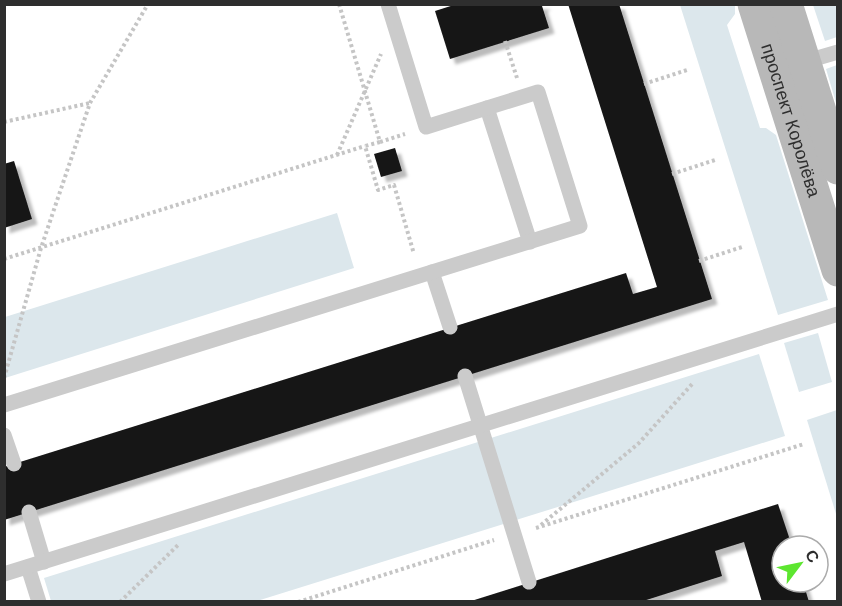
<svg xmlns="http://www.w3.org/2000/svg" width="842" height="606" font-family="Helvetica,sans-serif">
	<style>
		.green { fill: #dce7ec }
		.building { fill: #151515; filter: url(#shadow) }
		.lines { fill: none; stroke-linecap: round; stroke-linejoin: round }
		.path { stroke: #c5c5c5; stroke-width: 4; stroke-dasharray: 3 3; stroke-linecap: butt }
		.lane { stroke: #cbcbcb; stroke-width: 15 }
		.secondary { stroke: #b8b8b8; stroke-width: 33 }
		.labels { text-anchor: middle; stroke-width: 6; stroke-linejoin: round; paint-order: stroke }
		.street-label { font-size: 18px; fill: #2e2e2e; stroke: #fff }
	</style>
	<defs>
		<filter id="shadow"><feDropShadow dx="5.5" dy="5.5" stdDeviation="1.5" flood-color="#0004"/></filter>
	</defs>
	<rect width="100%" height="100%" fill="#fff"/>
	<!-- green -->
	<g class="green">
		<path d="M680 5H735V14L727 25 760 128H766L776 135 828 300 778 315Z"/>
		<path d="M813 5H837V37L825 41Z"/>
		<path d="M837 65H838L837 106 826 69Z"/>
		<path d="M337 213 354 268 5 378V317Z"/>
		<path d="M818 333 832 382 799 392 784 343Z"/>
		<path d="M759 354 785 436 257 601H51L44 578Z"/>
		<path d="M837 410H838L837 517 807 420Z"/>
	</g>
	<!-- building -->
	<g class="building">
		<path d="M457 4H546L542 6 549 28 450 59 435 11Z"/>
		<path d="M568 4H619L712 299 4 520V467L626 273 633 294 657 287Z"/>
		<path d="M395 148 402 171 381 177 374 154Z"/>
		<path d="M14 161 32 219 4 228V164Z"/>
		<path d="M778 504 792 546H782V582H803L809 602H762L744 542 715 551 722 576 640 602H468Z"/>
	</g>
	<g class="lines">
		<!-- path -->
		<g class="path">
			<path d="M339 4 380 142 365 146 378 190 394 185 414 254"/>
			<path d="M505 41 517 78"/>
			<path d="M644 84 687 70"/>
			<path d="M4 122 90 103"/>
			<path d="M380 142 405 134"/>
			<path d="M337 155 381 54"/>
			<path d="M672 174 715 160"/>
			<path d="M4 259 365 146"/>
			<path d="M699 261 742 247"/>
			<path d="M4 378 41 248 90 103 148 4"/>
			<path d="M541 525 639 443 693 383"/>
			<path d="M536 528 804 444"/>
			<path d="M120 602 179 544"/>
			<path d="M298 602 494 540"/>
		</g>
		<!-- lane -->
		<g class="lane">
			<path d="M800 63 838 52"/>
			<path d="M487 108 530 242"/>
			<path d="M432 272 450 327"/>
			<path d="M465 376 529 582"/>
			<path d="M4 405 580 226 538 92 426 127 388 4"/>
			<path d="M4 435 14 464"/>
			<path d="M29 512 44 562"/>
			<path d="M28 567 39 602"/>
			<path d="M4 574 838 314"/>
		</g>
		<!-- secondary -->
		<g class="secondary">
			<path id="s1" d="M754 4 838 270"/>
			<path d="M786 4 838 168"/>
		</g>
	</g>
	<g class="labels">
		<!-- street labels -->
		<g class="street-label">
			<text dy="6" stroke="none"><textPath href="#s1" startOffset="122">проспект Королёва</textPath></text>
		</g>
	</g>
	<!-- border -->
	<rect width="842" height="606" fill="none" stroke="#2e2e2e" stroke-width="12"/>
	<!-- north arrow -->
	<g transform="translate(800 564) rotate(58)"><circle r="28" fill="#ffffff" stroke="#ababab" stroke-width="1.5"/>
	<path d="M0-4.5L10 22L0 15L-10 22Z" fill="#5de630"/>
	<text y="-9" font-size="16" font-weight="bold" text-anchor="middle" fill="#2e2e2e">С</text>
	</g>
</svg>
